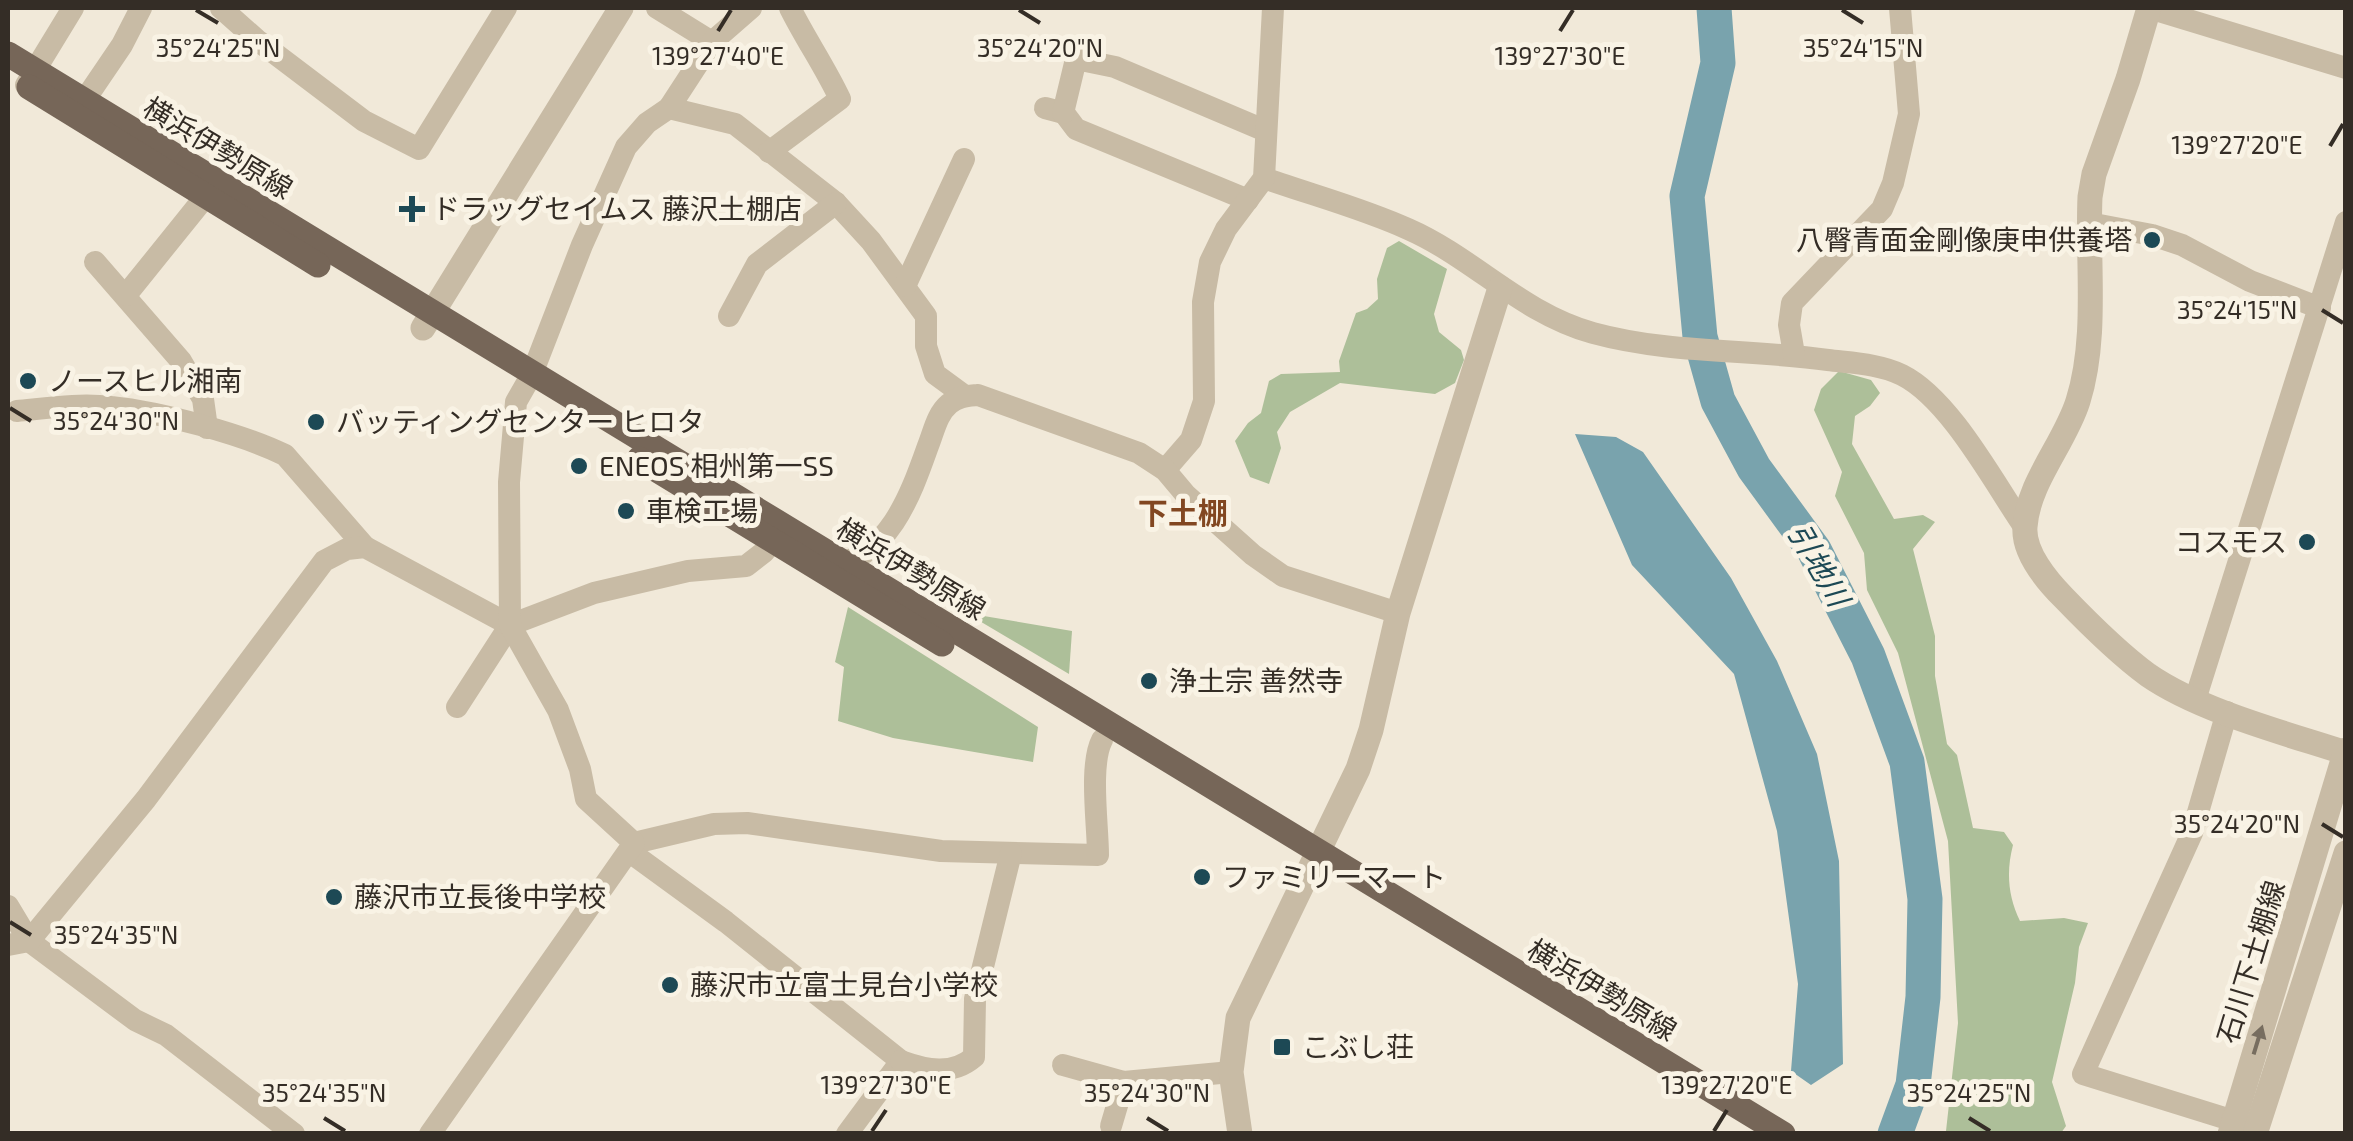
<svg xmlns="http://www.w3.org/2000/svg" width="2353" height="1141" font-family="'Exo 2','Noto Sans JP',sans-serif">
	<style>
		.green { fill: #adbf99 }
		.water { fill: #79a3ad }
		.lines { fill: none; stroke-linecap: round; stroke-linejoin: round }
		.river { stroke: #79a3ad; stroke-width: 35 }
		.minor { stroke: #c8bba5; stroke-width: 22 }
		.tertiary { stroke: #c8bba5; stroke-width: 25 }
		.primary { stroke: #766658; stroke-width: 25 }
		.oneway { fill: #776d5f }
		.ticks { fill: none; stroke: #342d26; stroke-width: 4 }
		.poi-dot { fill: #1d4955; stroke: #f9f3e5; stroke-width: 4 }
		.labels { text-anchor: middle; stroke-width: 10; stroke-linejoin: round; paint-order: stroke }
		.street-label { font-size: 28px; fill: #342d26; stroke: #f9f3e5 }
		.poi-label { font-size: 28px; fill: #342d26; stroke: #f9f3e5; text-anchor: start }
		.neighbourhood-label { font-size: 30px; font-weight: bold; fill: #824721; stroke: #f9f3e5 }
		.water-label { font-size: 30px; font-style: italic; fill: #1d4955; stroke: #f9f3e5 }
		.ticks-label { font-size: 25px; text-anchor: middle; fill: #342d26; stroke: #f9f3e5; stroke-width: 10; stroke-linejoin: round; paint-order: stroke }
	</style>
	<rect width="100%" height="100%" fill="#f1e9d9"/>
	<!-- green -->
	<g class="green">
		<path d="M1399 241 1447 269 1434 314 1439 332 1461 350 1464 360 1455 383 1435 394 1340 383 1290 412 1277 432 1281 448 1269 484 1250 477 1235 441 1248 423 1261 413 1269 381 1281 374 1340 372 1339 361 1356 313 1367 309 1378 299 1377 279 1387 248Z"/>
		<path d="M1839 371 1871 380 1880 393 1870 406 1855 416 1852 444 1894 519 1923 515 1935 522 1913 549 1935 636V676L1947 744 1957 755 1973 828 2004 832 2013 845C2006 872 2008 896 2020 921L2064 918 2088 923 2079 947 2075 983 2052 1082 2066 1126 2061 1133 1950 1134 1946 1131 1958 1023 1948 841 1898 653 1867 590 1864 553 1835 496 1842 472 1814 410 1821 389Z"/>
		<path d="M848 607 1038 727 1033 762 893 738 838 721 844 667 835 662Z"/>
		<path d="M966 613 1072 631 1069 674Z"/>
	</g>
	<!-- water -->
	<path class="water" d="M1575 434 1616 437 1643 452 1731 578 1777 661 1817 754 1839 861 1843 1064 1811 1085 1791 1071 1798 984 1777 831 1734 674 1632 565Z"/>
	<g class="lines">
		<!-- river -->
		<path class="river" d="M1714 8 1718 63 1687 196 1700 337 1718 401 1754 468 1814 550 1868 656 1907 762 1925 899 1923 997 1913 1085 1895 1134"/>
		<!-- minor -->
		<g class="minor">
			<path d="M221 8 257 40 364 121 419 149 506 8"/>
			<path d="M657 8 712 42"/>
			<path d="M2149 8 2346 68"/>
			<path d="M26 85 73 8"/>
			<path d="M84 101 122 45 141 8"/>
			<path d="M669 108 735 124 836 203 871 241 926 316V346L935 374 965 396"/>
			<path d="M1045 108 1064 113 1076 129 1248 200"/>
			<path d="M1063 113 1076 59 1115 67 1266 131"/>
			<path d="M769 152 840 99C825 67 806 40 790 8"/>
			<path d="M1264 178C1312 195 1362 208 1408 229 1474 258 1521 313 1593 333 1670 354 1749 349 1828 360 1852 363 1880 364 1902 375 1950 399 1994 483 2025 528"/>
			<path d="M2089 223 2152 235 2182 245 2250 281 2320 308"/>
			<path d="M95 262 181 361 203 399 207 428"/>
			<path d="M905 286 964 159"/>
			<path d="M126 295 205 197"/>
			<path d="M729 316 757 264 836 203"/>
			<path d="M1794 354 1789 325 1792 303 1882 209 1893 183 1909 114 1900 8"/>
			<path d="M17 411C48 408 81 403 111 407 160 412 242 434 285 455L365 547"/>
			<path d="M1165 470 1191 440 1204 401 1203 302 1210 262 1226 229 1264 178 1273 8"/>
			<path d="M829 565C888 560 911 494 928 446 934 431 937 414 949 404 958 396 968 396 978 395L1139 453 1165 470 1186 495 1253 555 1283 576 1398 613"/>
			<path d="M2195 700 2346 222"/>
			<path d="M457 707 510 625"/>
			<path d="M2227 712 2192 833 2083 1074 2234 1121"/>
			<path d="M634 843 714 824 747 823 941 851 1098 855C1098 825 1089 765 1102 740"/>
			<path d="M630 852 726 922 901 1061 847 1134"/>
			<path d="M8 906 29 941 135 1020 166 1035 294 1134"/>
			<path d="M8 945 29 941 146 799 324 561 347 549 365 547 510 625 594 593 688 571 746 566 764 552 782 529"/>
			<path d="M901 1061C926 1070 952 1076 974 1057L975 999 1011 853"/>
			<path d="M1063 1065 1124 1082 1231 1072"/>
			<path d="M1111 1126 1124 1082"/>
			<path d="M430 1134 634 843 586 799 580 769 558 710 510 625 509 482 516 402 532 374 582 245 626 147 647 123 669 108 712 42 751 8"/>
		</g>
		<!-- tertiary -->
		<g class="tertiary">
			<path d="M2149 8 2128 79 2094 174 2090 197C2087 264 2098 337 2078 401 2065 443 2028 482 2025 527 2023 552 2047 581 2064 598 2090 625 2118 653 2148 675 2200 711 2285 733 2346 753"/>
			<path d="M423 328 621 8"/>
			<path d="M1240 1134 1231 1072 1238 1018 1358 769 1371 730 1398 613 1500 288"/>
			<path d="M2230 1134 2346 750"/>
			<path d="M2255 1134 2346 853"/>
		</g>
		<!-- primary -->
		<g class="primary">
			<path d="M8 54 1783 1134"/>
			<path d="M29 87 318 265"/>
			<path d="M639 459 942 644"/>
		</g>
	</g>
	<!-- one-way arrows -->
	<defs><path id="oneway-solid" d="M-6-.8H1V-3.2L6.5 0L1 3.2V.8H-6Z" transform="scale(2.5)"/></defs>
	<use class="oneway" href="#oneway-solid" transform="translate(2258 1040) rotate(-73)"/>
	<!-- ticks -->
	<path class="ticks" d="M196 10 218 23M1019 10 1040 23M1842 10 1863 23M718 31 731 10M1560 31 1573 10M2330 146 2343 124M2322 310 2343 323M10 408 31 421M2322 824 2343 837M10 922 31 935M324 1118 345 1131M1147 1118 1168 1131M1969 1118 1990 1131M872 1131 886 1110M1714 1131 1727 1110"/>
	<!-- markers -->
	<g class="poi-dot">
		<path d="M407 194h10v10h10v10h-10v10h-10v-10h-10v-10h10z"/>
		<circle cx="2152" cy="240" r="10"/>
		<circle cx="28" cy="381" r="10"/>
		<circle cx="316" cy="422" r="10"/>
		<circle cx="579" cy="466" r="10"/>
		<circle cx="626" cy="511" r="10"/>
		<circle cx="2307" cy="542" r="10"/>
		<circle cx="1149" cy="681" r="10"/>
		<circle cx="1202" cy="877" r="10"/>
		<circle cx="334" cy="897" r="10"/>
		<circle cx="670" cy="985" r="10"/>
		<rect x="1272" y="1037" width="20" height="20" rx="5"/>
	</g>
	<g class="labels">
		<!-- street labels -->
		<g class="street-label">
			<text transform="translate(218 148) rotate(31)" y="10">横浜伊勢原線</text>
			<text transform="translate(911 569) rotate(31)" y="10">横浜伊勢原線</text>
			<text transform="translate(2251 962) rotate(-73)" y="10">石川下土棚線</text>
			<text transform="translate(1602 990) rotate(31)" y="10">横浜伊勢原線</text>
		</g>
		<!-- poi labels -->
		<g class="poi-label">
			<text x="432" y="219">ドラッグセイムス 藤沢土棚店</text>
			<text x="2132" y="250" text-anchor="end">八臀青面金剛像庚申供養塔</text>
			<text x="48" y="391">ノースヒル湘南</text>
			<text x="336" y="432">バッティングセンター ヒロタ</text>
			<text x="599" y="476">ENEOS 相州第一SS</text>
			<text x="646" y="521">車検工場</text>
			<text x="2287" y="552" text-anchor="end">コスモス</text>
			<text x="1169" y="691">浄土宗 善然寺</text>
			<text x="1222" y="887">ファミリーマート</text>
			<text x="354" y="907">藤沢市立長後中学校</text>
			<text x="690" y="995">藤沢市立富士見台小学校</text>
			<text x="1302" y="1057">こぶし荘</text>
		</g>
		<!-- neighbourhood labels -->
		<g class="neighbourhood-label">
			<text x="1183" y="524">下土棚</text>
		</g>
		<!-- water labels -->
		<g class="water-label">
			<text transform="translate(1818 565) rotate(60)" y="10">引地川</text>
		</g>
	</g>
	<g class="ticks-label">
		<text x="1040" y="57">35°24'20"N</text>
		<text x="218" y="57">35°24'25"N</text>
		<text x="1863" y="57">35°24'15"N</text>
		<text x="718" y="65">139°27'40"E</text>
		<text x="1560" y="65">139°27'30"E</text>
		<text x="2237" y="154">139°27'20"E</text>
		<text x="2237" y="319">35°24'15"N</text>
		<text x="116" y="430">35°24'30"N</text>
		<text x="2237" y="833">35°24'20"N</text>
		<text x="116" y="944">35°24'35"N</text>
		<text x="886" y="1094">139°27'30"E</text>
		<text x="1727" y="1094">139°27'20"E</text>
		<text x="324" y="1102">35°24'35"N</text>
		<text x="1147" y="1102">35°24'30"N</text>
		<text x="1969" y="1102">35°24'25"N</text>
	</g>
	<!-- border -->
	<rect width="2353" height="1141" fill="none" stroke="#342d26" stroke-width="20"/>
</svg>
